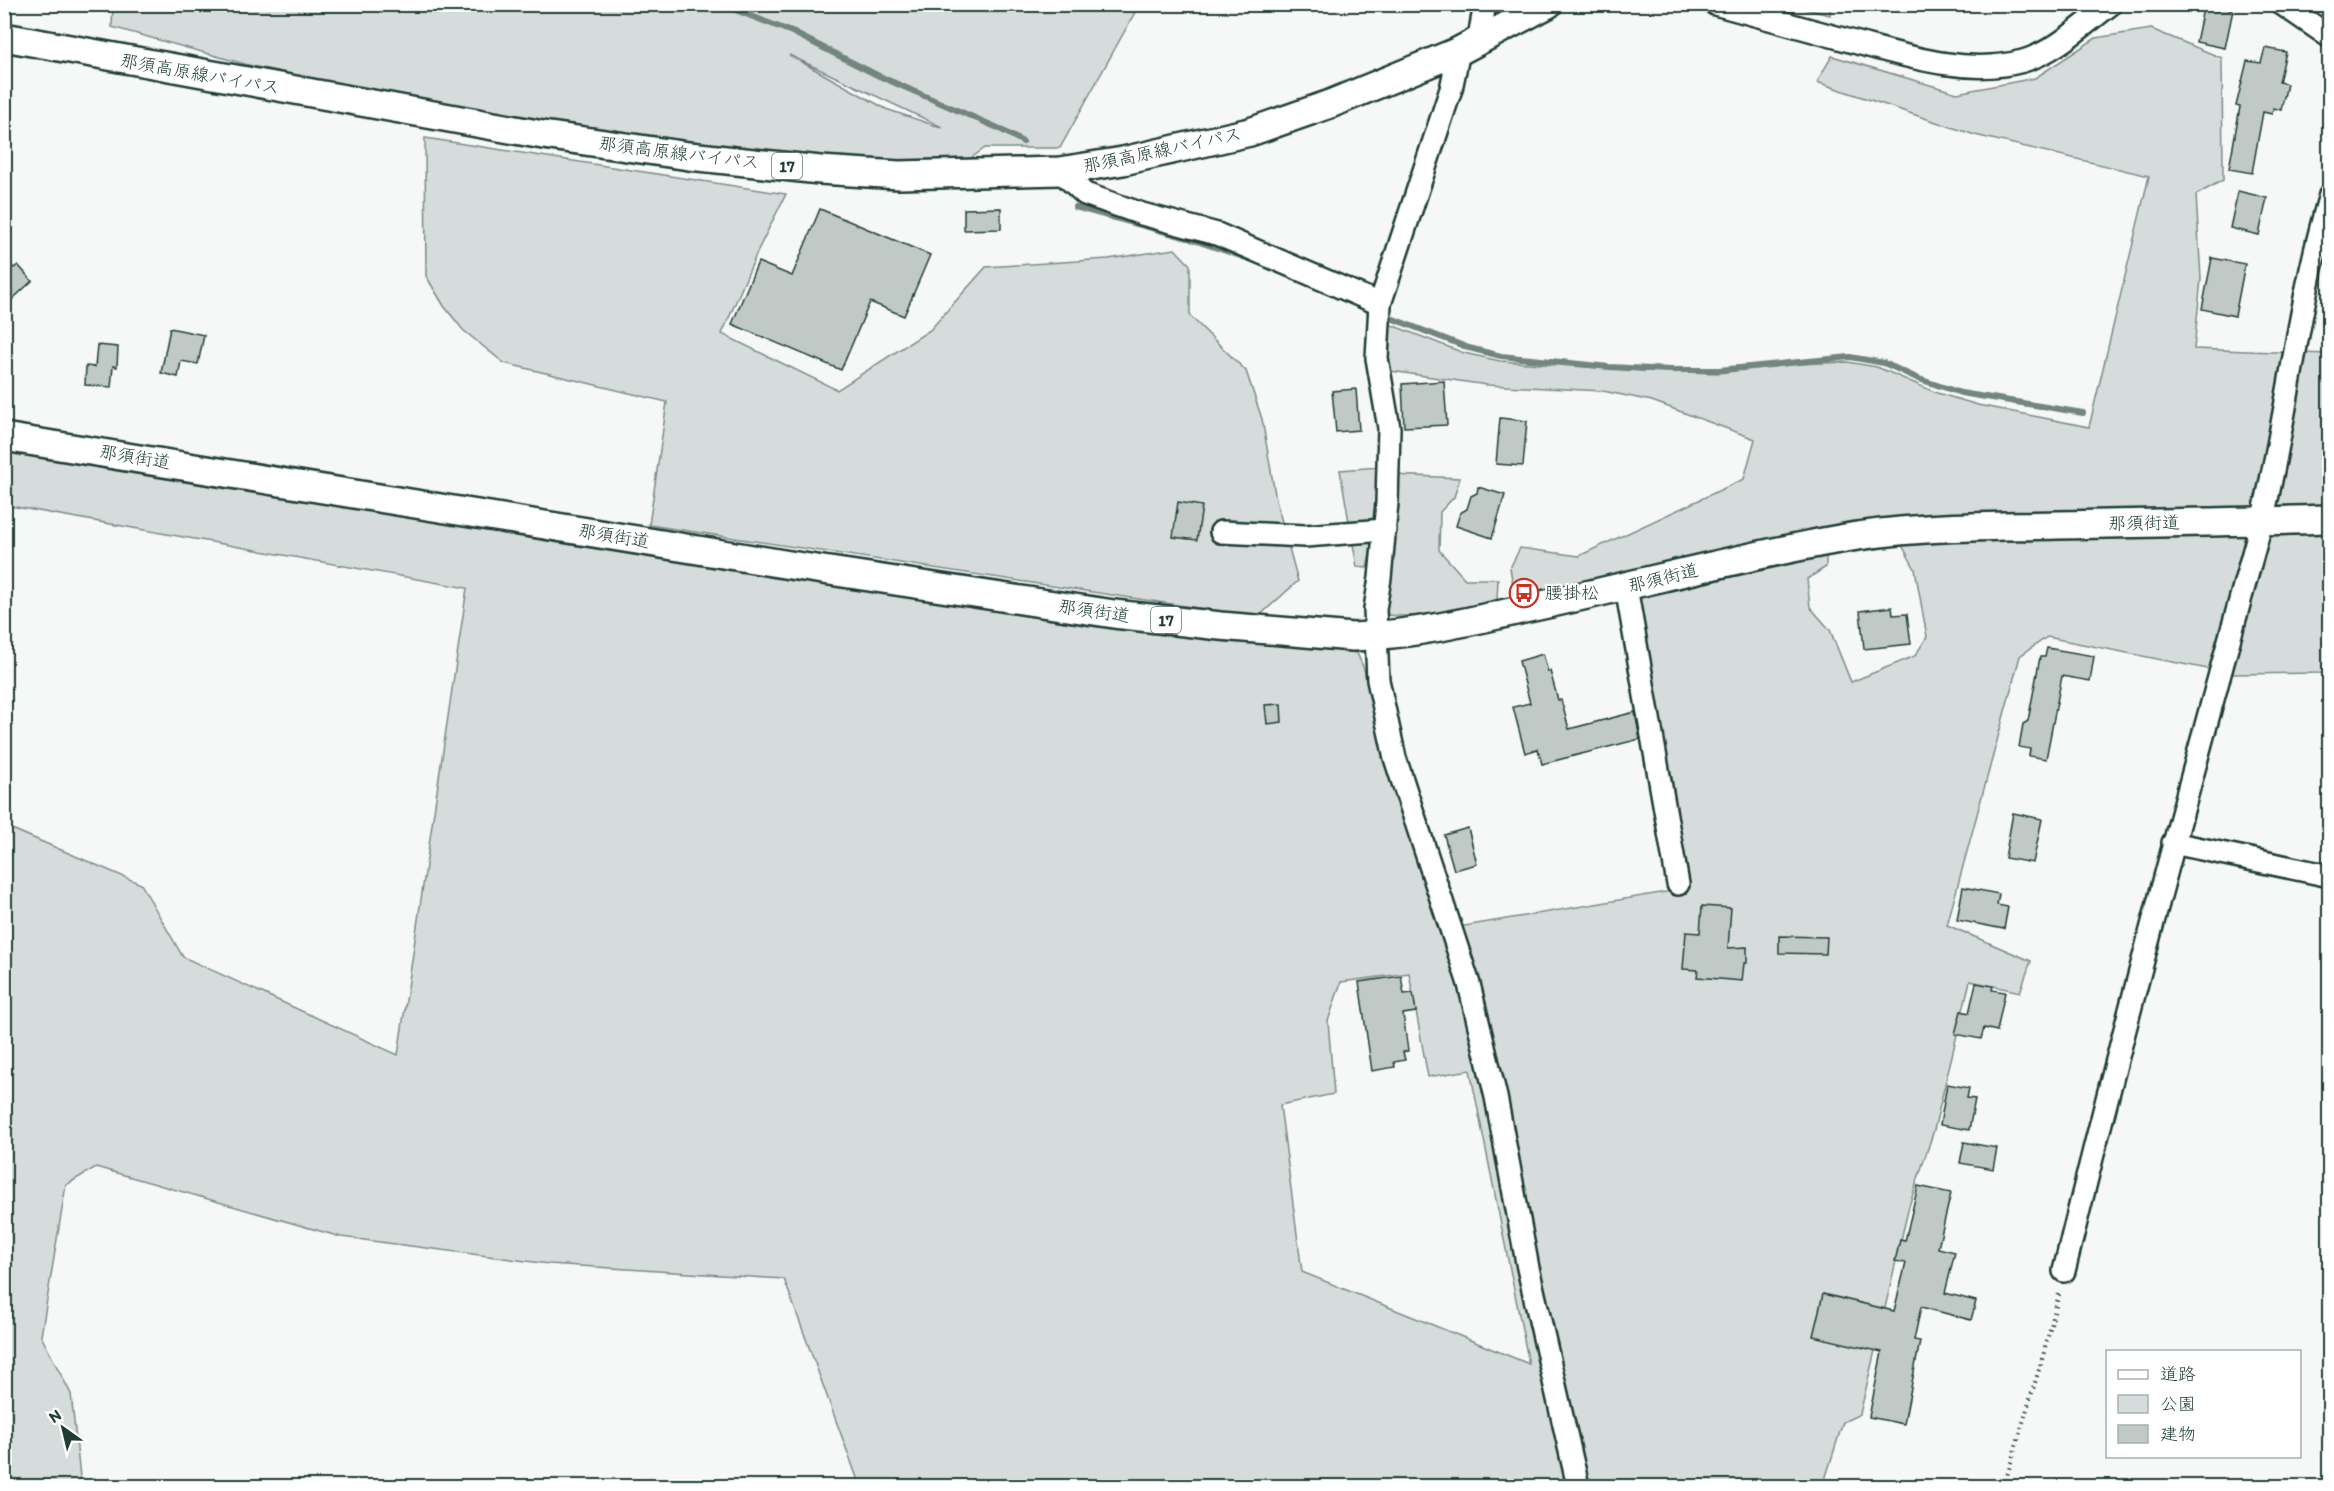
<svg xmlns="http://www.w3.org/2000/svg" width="2334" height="1491" font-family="Itim,'Klee One',sans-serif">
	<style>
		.green { fill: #d6dcdb; stroke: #7a8c88; stroke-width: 1.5; fill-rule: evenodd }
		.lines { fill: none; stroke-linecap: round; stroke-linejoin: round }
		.stream { stroke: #72857f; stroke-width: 6 }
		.building { fill: #c0c9c6; stroke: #1f3d34; stroke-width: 1.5 }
		.minor-casing { stroke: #1f3d34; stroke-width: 26 }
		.major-casing { stroke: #1f3d34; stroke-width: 32 }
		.path { stroke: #1f3d34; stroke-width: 4; stroke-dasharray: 1.5 4.5; stroke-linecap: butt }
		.minor { stroke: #fff; stroke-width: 21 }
		.major { stroke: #fff; stroke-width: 27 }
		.labels { text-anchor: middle; stroke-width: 4.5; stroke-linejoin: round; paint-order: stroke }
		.shield { fill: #fff; stroke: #627771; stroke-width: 1.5 }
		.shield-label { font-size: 16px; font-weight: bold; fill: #1f3d34 }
		.street-label { font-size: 18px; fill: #1f3d34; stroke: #fff }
		.poi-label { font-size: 18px; fill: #1f3d34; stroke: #fff; text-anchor: start }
	</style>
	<rect width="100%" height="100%" fill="#f6f7f7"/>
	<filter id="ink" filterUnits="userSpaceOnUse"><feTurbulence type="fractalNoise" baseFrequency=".0167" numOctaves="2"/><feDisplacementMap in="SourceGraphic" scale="12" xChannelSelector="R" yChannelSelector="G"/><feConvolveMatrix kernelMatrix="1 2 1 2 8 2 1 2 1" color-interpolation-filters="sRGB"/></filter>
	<g filter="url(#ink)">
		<!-- green -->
		<g class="green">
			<path d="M113 4 1139 5 1060 148H985L964 163H870L697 148 426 103 252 66 112 27ZM789 55 942 127V128L886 109Z"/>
			<path d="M1788 5H1831L1830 15Z"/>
			<path d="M2151 29 2222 58 2223 180 2196 195 2201 279 2194 349 2329 354V673L2233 674 2047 637 2020 656 1947 925 2031 961 2020 992 1970 981 1934 1130 1909 1206 1860 1414 1843 1422 1823 1486H860L784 1279 549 1264 341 1237 96 1167 66 1185 41 1336 71 1394 81 1486H5V826L141 884 183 957 398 1055 467 588 5 505 4 449 1089 626 1263 641 1357 653 1364 669 1382 746 1441 930 1690 888 1635 597 1826 554V567L1807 579 1810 607 1830 630 1851 682 1915 656 1927 637 1915 569 1898 538 1784 542 1515 596 1510 568 1520 548 1579 556 1744 479 1755 439 1652 401 1603 391 1487 385 1391 371 1385 356 1389 324 1464 353 1500 361 1643 371 1719 373 1798 364 1847 362 1877 367 1937 393 1978 405 2089 427 2149 176 1975 135 1817 82 1832 56 1957 93 2035 78 2096 38ZM1409 973 1428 1077 1470 1070 1529 1364 1302 1272 1280 1105 1334 1094 1328 1021 1341 982Z"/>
			<path d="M425 138 786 194 759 248 722 334 837 390 930 330 986 267 1108 259 1175 249 1190 265V316L1246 371 1262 419 1276 500 1298 581 1258 617 649 525 667 402 504 363 463 330 444 306 426 276Z"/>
			<path d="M1379 467 1370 554 1367 568 1357 567 1340 470Z"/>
			<path d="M1393 475 1460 478 1454 497 1440 512 1439 550 1465 579H1498L1497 600C1463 607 1416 621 1382 614Z"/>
		</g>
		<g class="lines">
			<!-- stream -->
			<g class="stream">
				<path d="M720 4 792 32 879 76 998 128 1023 142"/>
				<path d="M1075 207 1188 238 1249 259"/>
				<path d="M1383 315 1469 348 1501 356 1609 367 1671 370H1719L1850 357 1884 363 1919 379 1961 393 2083 413"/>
			</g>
		</g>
		<!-- building -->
		<g class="building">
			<path d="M2204 4 2233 10 2225 48 2196 42Z"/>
			<path d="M2265 48 2286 52 2279 82 2287 84 2281 110 2273 108 2272 114 2263 112 2252 173 2229 169 2240 107 2236 106 2247 61 2261 63Z"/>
			<path d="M2238 191 2267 198 2259 235 2230 228Z"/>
			<path d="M1001 208V229L964 230V209Z"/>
			<path d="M820 209 930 255 904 316 870 302 841 370 732 324 758 262 792 276Z"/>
			<path d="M4 258 14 268 18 265 32 281 4 307Z"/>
			<path d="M2212 258 2245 264 2235 316 2202 309Z"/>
			<path d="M170 328 204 335 198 364 181 361 178 377 161 373Z"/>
			<path d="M97 345 118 347 117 367 113 366 111 387 85 385 86 366 95 367Z"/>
			<path d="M1444 381 1447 425 1404 427 1402 384Z"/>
			<path d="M1356 389 1359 430 1336 432 1332 391Z"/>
			<path d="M1500 418 1527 421 1523 466 1496 464Z"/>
			<path d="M1478 487 1505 495 1492 538 1456 526 1460 513 1467 509 1471 496 1477 493Z"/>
			<path d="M1178 502 1202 506 1197 540 1173 537Z"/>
			<path d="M1892 607 1893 615 1907 614 1911 644 1864 649 1860 611Z"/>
			<path d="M2047 648 2094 656 2090 681 2062 676 2046 759 2029 756 2030 749 2019 747 2023 724 2028 721 2040 657H2045Z"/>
			<path d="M1543 654 1548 672 1550 671 1558 700H1561L1569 729 1635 712 1640 739 1542 764 1538 749 1525 753 1513 707 1530 703 1519 661Z"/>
			<path d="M1281 704 1282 722 1267 724 1265 705Z"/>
			<path d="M2013 813 2042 819 2033 863 2005 858Z"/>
			<path d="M1468 828 1477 864 1454 870 1444 835Z"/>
			<path d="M1963 887 1999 894 1997 905 2008 907 2004 929 1957 920Z"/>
			<path d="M1702 906 1731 908 1728 948 1747 947V963H1744L1742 981 1697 977 1698 970 1683 969 1686 932 1700 933Z"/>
			<path d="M1779 936 1827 937 1826 954 1779 953Z"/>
			<path d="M1401 976 1404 994 1413 993 1416 1012 1403 1014 1408 1051 1403 1052 1405 1060 1394 1062 1395 1067 1372 1071 1359 982Z"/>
			<path d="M1976 983 1993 986 1992 990 2005 992 1997 1031 1984 1028 1981 1039 1955 1034 1961 1011 1969 1013Z"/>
			<path d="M1947 1084 1969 1088 1967 1098 1975 1099 1969 1130 1940 1125Z"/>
			<path d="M1964 1142 1997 1148 1993 1169 1960 1163Z"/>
			<path d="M1918 1186 1951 1193 1938 1248 1955 1252 1945 1293 1976 1301 1971 1320 1921 1307 1914 1340 1920 1341 1904 1424 1869 1417 1882 1352 1813 1336 1823 1294 1894 1311 1906 1263 1895 1261 1900 1240 1905 1241Z"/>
		</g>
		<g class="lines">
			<!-- minor casing -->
			<g class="minor-casing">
				<g id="minor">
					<path d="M1715 4C1758 16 1800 27 1843 39 1900 54 1964 77 2023 61 2055 52 2084 24 2111 4"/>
					<path d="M2282 4 2330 37"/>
					<path d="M1478 43 1485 4"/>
					<path d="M1459 51 1451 89 1380 304 1377 358 1389 428 1387 503 1380 578 1375 609 1378 680 1395 758 1469 984 1496 1097 1528 1268 1578 1486"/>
					<path d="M1060 171 1085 194 1142 214 1217 234 1380 304"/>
					<path d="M1221 532 1305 536 1385 530"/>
					<path d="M1626 587 1678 884"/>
					<path d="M2173 843 2330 876"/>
					<path d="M2064 1271C2125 1020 2193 770 2262 521 2288 414 2298 302 2330 195"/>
				</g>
			</g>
			<!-- major casing -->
			<g class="major-casing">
				<g id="major">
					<path d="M4 37 543 135 689 156 820 170 899 175 1060 171 1123 161 1250 132 1330 104 1459 51 1548 4"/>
					<path d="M4 437 790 565 1114 614 1220 626 1353 637C1411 635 1468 622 1524 609 1628 587 1730 559 1834 540 1907 526 1982 527 2057 525 2148 523 2239 522 2330 519"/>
				</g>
			</g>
			<!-- path -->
			<path class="path" d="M2004 1486 2043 1356 2060 1290"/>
			<!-- minor -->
			<use href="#minor" class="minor"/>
			<!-- major -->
			<use href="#major" class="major"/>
		</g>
	</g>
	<!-- icons -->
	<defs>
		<g id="bus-ring" transform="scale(1.5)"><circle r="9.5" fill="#fff" stroke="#c8321e" stroke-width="1.5"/><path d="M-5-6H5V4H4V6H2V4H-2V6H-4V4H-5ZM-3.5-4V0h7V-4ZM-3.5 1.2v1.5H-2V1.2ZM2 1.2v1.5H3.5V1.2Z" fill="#c8321e"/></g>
	</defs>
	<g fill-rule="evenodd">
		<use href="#bus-ring" x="1524" y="593"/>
	</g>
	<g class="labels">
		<!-- shield labels -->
		<g class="shield">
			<rect x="772" y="153" width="30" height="26" rx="4.5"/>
			<rect x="1151" y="607" width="30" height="26" rx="4.5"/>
		</g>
		<g class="shield-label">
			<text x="787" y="172">17</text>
			<text x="1166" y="626">17</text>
		</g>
		<!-- street labels -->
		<g class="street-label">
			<text transform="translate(200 74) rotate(10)" y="6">那須高原線バイパス</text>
			<text transform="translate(1162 150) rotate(-12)" y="6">那須高原線バイパス</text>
			<text transform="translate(679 153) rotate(7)" y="6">那須高原線バイパス</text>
			<text transform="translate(135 457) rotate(9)" y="6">那須街道</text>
			<text transform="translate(2144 523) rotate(-1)" y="6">那須街道</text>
			<text transform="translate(614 536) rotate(9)" y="6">那須街道</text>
			<text transform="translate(1663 578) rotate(-14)" y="6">那須街道</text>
			<text transform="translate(1094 611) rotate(8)" y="6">那須街道</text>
		</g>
		<!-- poi labels -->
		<g class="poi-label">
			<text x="1545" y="599">腰掛松</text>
		</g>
	</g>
	<!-- margin -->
	<rect width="2334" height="1491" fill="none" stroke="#fff" stroke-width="24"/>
	<rect x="12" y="12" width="2310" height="1467" fill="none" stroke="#1f3d34" stroke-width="2" filter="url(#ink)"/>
	<!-- legend -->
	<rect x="2106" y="1350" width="195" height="108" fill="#ffffff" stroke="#a5b1ae" stroke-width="1.5"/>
	<rect x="2118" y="1370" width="30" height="9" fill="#ffffff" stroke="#a5b1ae" stroke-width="1.5"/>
	<text x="2160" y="1380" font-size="18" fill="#1f3d34">道路</text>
	<rect x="2118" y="1395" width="30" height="18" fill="#d6dcdb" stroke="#a5b1ae" stroke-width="1.5"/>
	<text x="2160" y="1410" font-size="18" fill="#1f3d34">公園</text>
	<rect x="2118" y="1425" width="30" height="18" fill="#c0c9c6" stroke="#a5b1ae" stroke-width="1.5"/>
	<text x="2160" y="1440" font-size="18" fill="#1f3d34">建物</text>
	<!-- north arrow -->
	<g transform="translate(63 1428) rotate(326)" stroke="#ffffff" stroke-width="4.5" paint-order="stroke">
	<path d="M0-4.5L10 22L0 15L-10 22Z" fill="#1f3d34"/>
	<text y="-9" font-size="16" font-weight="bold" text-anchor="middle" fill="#1f3d34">N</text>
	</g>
</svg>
